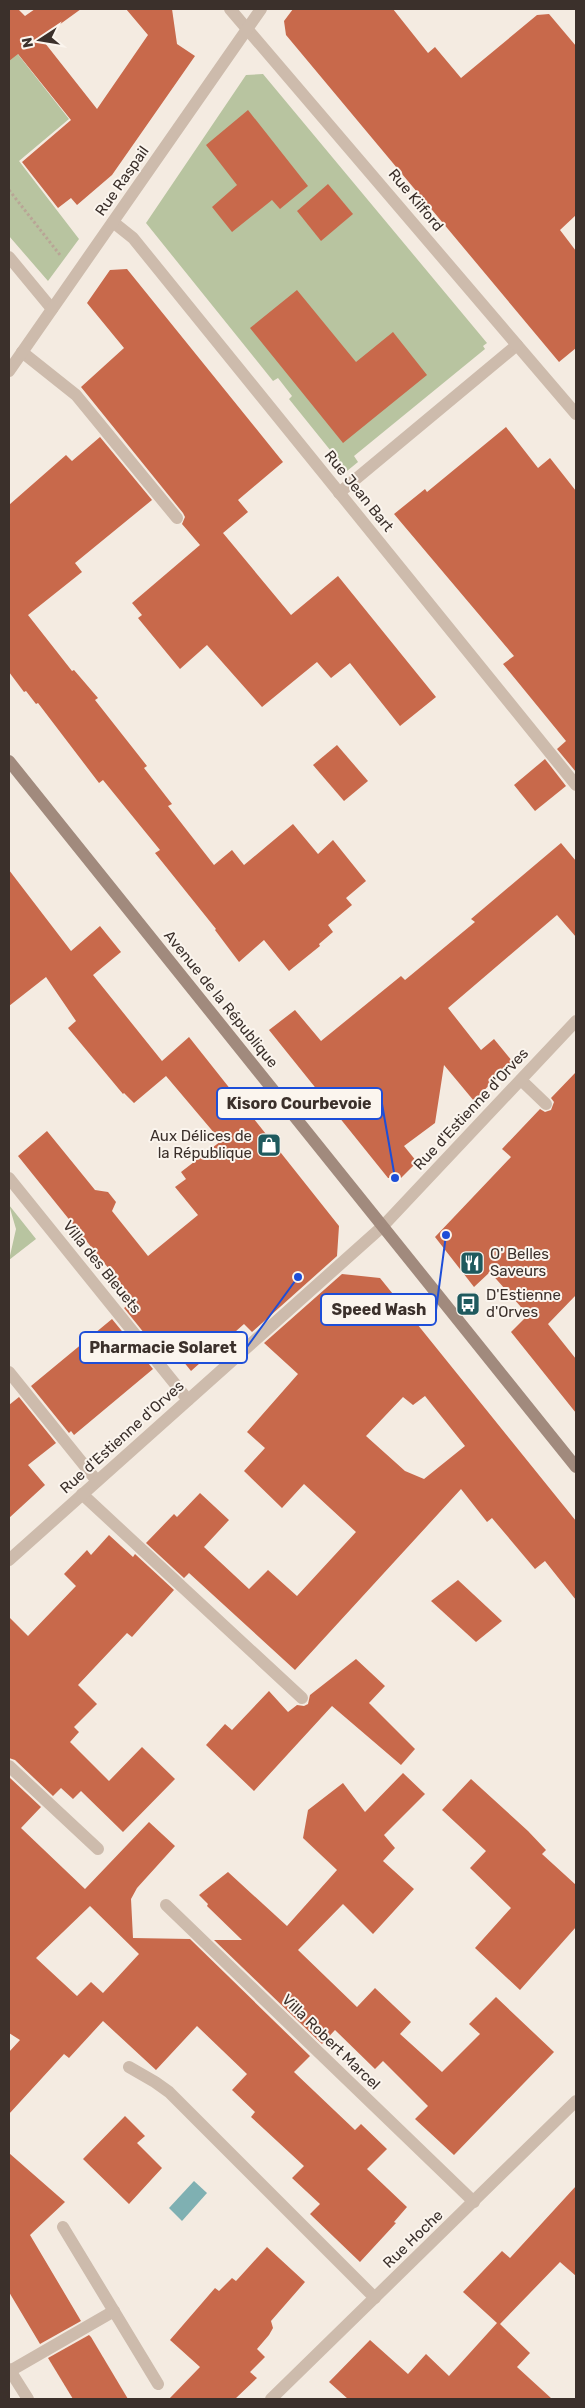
<svg xmlns="http://www.w3.org/2000/svg" width="585" height="2408" font-family="Rubik,sans-serif">
	<style>
		.green { fill: #b8c4a0 }
		.water { fill: #7fb0b2 }
		.building { fill: #c8694b; fill-rule: evenodd }
		.lines { fill: none; stroke-linecap: round; stroke-linejoin: round }
		.path { stroke: #b9a596; stroke-width: 3; stroke-dasharray: 2.5 2.5; stroke-linecap: butt }
		.lane { stroke: #cdbbac; stroke-width: 12 }
		.street { stroke: #cdbbac; stroke-width: 12 }
		.secondary { stroke: #a18a7d; stroke-width: 12 }
		.labels { text-anchor: middle; stroke-width: 4; stroke-linejoin: round; paint-order: stroke }
		.street-label { font-size: 15px; fill: #3b302b; stroke: #fbf5ee }
		.poi-label { font-size: 15px; fill: #3b302b; stroke: #fbf5ee; text-anchor: start }
		.leader { fill: none; stroke: #1d4ed8; stroke-width: 2 }
		.callout-dot { fill: #1d4ed8; stroke: #fbf5ee; stroke-width: 2 }
		.callout { fill: #fbf5ee; stroke: #1d4ed8; stroke-width: 2 }
		.callout-label { font-size: 16px; text-anchor: middle; font-weight: bold; fill: #3b302b }
	</style>
	<rect width="100%" height="100%" fill="#f4ebe1"/>
	<!-- green -->
	<g class="green">
		<path d="M9 43 69 119 19 161 79 239 48 281 9 236Z"/>
		<path d="M263 74 487 343 483 346 485 349 354 456 358 462 347 471 289 399 292 396 278 378 273 381 146 223 246 75Z"/>
		<path d="M9 1205 36 1239 9 1260 16 1229Z"/>
	</g>
	<!-- water -->
	<path class="water" d="M194 2181 207 2193 182 2221 169 2208Z"/>
	<!-- building -->
	<g class="building">
		<path d="M9 9H18L25 16 35 9H81L41 38 97 109 148 35 126 9H172L177 44 195 56 112 175 77 205 71 198 58 208 22 162 71 120 18 54 9 61Z"/>
		<path d="M293 9H393L428 53 435 47 461 78 537 15 549 14 576 46V215L560 230 576 251V348L559 362 286 35 284 21Z"/>
		<path d="M248 110 308 186 280 209 272 200 232 232 212 207 237 185 206 145Z"/>
		<path d="M328 184 353 214 321 241 297 211Z"/>
		<path d="M127 269 283 462 238 500 248 512 223 533 291 615 338 576 436 697 400 726 350 663 331 678 317 662 262 707 207 645 180 669 138 618 142 615 132 603 200 545 182 524 185 517 183 513 81 387 124 348 87 303 110 270Z"/>
		<path d="M297 290 356 362 393 332 427 375 343 443 250 328Z"/>
		<path d="M506 427 538 468 550 458 576 491V772L557 749 566 741 503 664 514 656 394 514 425 489 427 492Z"/>
		<path d="M100 437 152 500 75 563 82 572 28 615 72 671 74 670 98 698 95 700 147 766 144 768 172 804 168 806 214 865 232 850 244 865 293 824 318 854 333 840 366 881 346 898 352 905 328 925 333 932 319 944 320 946 289 971 264 940 239 962 215 930 216 929 155 853 160 850 103 780 99 783 38 703 36 704 26 691 24 692 9 672V505L66 455 72 461Z"/>
		<path d="M337 745 368 781 344 801 313 765Z"/>
		<path d="M545 759 566 786 535 811 514 785Z"/>
		<path d="M561 843 576 861V937L557 915 448 1008 481 1050 494 1039 512 1061 474 1101 444 1065 435 1123 404 1146 417 1162 401 1178H388L269 1030 295 1010 321 1041 401 976 405 980 475 922 471 919Z"/>
		<path d="M9 870 71 951 100 926 121 952 93 975 162 1061 189 1037 339 1226 337 1256 252 1332 244 1324 191 1371 175 1351 165 1359 124 1308 134 1300 18 1156 47 1131 95 1190 108 1192 116 1202 112 1211 148 1256 198 1215 175 1187 186 1179 181 1172 221 1141 166 1076 134 1103 124 1093 123 1094 68 1028 76 1021 46 977 9 1006Z"/>
		<path d="M576 1072V1295L548 1324 576 1359V1413L511 1332 528 1315 490 1272 474 1287 435 1237 511 1157 502 1149 540 1109 545 1112 551 1110 554 1102 551 1098Z"/>
		<path d="M342 1274 380 1278 576 1521V1600L545 1561 535 1569 492 1518 487 1522 461 1489 295 1670 189 1573 184 1578 146 1543 174 1514 177 1517 200 1493 229 1520 204 1547 249 1589 268 1570 297 1596 356 1532 304 1484 282 1508 244 1471 265 1448 247 1432 298 1374 264 1343ZM425 1396 465 1446 424 1479 405 1471 366 1436 403 1397 413 1405Z"/>
		<path d="M112 1319 153 1369 74 1435 71 1431 69 1433 31 1386Z"/>
		<path d="M19 1397 56 1443 28 1465 45 1485 9 1518V1405Z"/>
		<path d="M109 1535 133 1557 135 1554 174 1590 132 1637 127 1633 78 1685 97 1704 74 1727 79 1732 70 1742 109 1781 142 1747 175 1779 123 1832 81 1791 73 1799 61 1788 53 1796 15 1760 9 1758V1617L28 1636 76 1586 64 1574 87 1550 91 1555Z"/>
		<path d="M458 1580 502 1621 476 1642 431 1601Z"/>
		<path d="M356 1659 385 1686 369 1703 415 1749 401 1765 332 1706 254 1791 206 1745 225 1724 232 1730 269 1691 288 1712 297 1705 304 1706 308 1704 310 1695Z"/>
		<path d="M403 1773 425 1794 384 1835 395 1848 383 1861 414 1889 373 1934 343 1904 298 1950 357 2007 375 1988 411 2022 400 2034 442 2072 480 2034 469 2024 496 1997 554 2052 454 2155 415 2119 428 2106 383 2061 375 2069 335 2030 322 2044 214 1940H242L207 1906 208 1904 199 1895 228 1872 287 1926 337 1870 303 1838 308 1810 343 1783 365 1812Z"/>
		<path d="M9 1777 41 1807 21 1828 85 1889 149 1822 175 1846 137 1888 131 1899 133 1938 190 1939 310 2056 294 2072 355 2130 361 2124 387 2149 367 2169 407 2207 394 2222 396 2223 360 2262 310 2214 320 2204 292 2178 304 2166 251 2117 255 2112 232 2090 247 2074 197 2026 156 2070 103 2021 69 2058 64 2054 9 2114V2052L20 2040 9 2033ZM90 1906 139 1954 103 1993 91 1982 77 1996 36 1958Z"/>
		<path d="M471 1779 528 1831 546 1850 542 1854 576 1885V1927L520 1990 475 1948 511 1908 470 1868 486 1851 442 1810Z"/>
		<path d="M125 2116 145 2136 137 2143 162 2168 129 2204 83 2159Z"/>
		<path d="M9 2153 65 2202 30 2235 81 2321 40 2344 9 2292Z"/>
		<path d="M576 2186V2276L560 2262 500 2324 530 2353 517 2367 552 2399H348L329 2382 370 2340 408 2374 426 2354 449 2376 497 2323 463 2292 502 2251 510 2258Z"/>
		<path d="M267 2247 305 2282 271 2321 273 2328 269 2335 257 2349 265 2357 250 2372 257 2378 235 2399H169L200 2367 170 2340 215 2288 219 2291 232 2278 236 2281Z"/>
		<path d="M89 2335 91 2337 128 2399H73L48 2358Z"/>
	</g>
	<g class="lines">
		<!-- path -->
		<path class="path" d="M9 190 60 255"/>
		<!-- lane -->
		<g class="lane">
			<path d="M9 257 52 309"/>
			<path d="M22 352 76 395 177 518"/>
			<path d="M339 493 517 345"/>
			<path d="M521 1080 546 1104"/>
			<path d="M9 1372 97 1481"/>
			<path d="M82 1494 302 1698"/>
			<path d="M129 2067 155 2082 169 2092 375 2298"/>
			<path d="M63 2227 158 2384"/>
			<path d="M10 2371 114 2311"/>
		</g>
		<!-- street -->
		<g class="street">
			<path d="M230 9 576 414"/>
			<path d="M113 222 133 238 576 785"/>
			<path d="M9 371 261 9"/>
			<path d="M9 1178 188 1400"/>
			<path d="M9 1560 383 1226 576 1021"/>
			<path d="M9 1766 98 1849"/>
			<path d="M166 1905 474 2202"/>
			<path d="M9 2369 28 2399"/>
			<path d="M271 2399 576 2101"/>
		</g>
		<!-- secondary -->
		<path class="secondary" d="M9 761 576 1467"/>
	</g>
	<!-- icons -->
	<defs>
		<g id="shop-square" transform="scale(1.25)"><rect x="-9" y="-9" width="18" height="18" rx="4" fill="#1f5a5e" stroke="#fbf5ee"/><path d="M-5-2.5h2.3a2.7 3.5 0 0 1 5.4 0H5L5.5 6h-11ZM-1.5-2.5h3a1.5 2.3 0 0 0-3 0Z" fill="#fff"/></g>
		<g id="restaurant-square" transform="scale(1.25)"><rect x="-9" y="-9" width="18" height="18" rx="4" fill="#1f5a5e" stroke="#fbf5ee"/><path d="M-5-6h1v4h1v-4h1v4h1v-4h1v5L-1.5 .5V6h-2V.5L-5-1ZM5-6V6H3V1.5H1.5Q1.5-4 5-6Z" fill="#fff"/></g>
		<g id="bus-square" transform="scale(1.25)"><rect x="-9" y="-9" width="18" height="18" rx="4" fill="#1f5a5e" stroke="#fbf5ee"/><path d="M-5-6H5V4H4V6H2V4H-2V6H-4V4H-5ZM-3.5-4V0h7V-4ZM-3.5 1.2v1.5H-2V1.2ZM2 1.2v1.5H3.5V1.2Z" fill="#fff"/></g>
	</defs>
	<g fill-rule="evenodd">
		<use href="#shop-square" x="269" y="1145"/>
		<use href="#restaurant-square" x="472" y="1263"/>
		<use href="#bus-square" x="468" y="1304"/>
	</g>
	<g class="labels">
		<!-- street labels -->
		<g class="street-label">
			<text transform="translate(122 181) rotate(-55)" y="5">Rue Raspail</text>
			<text transform="translate(416 200) rotate(50)" y="5">Rue Kilford</text>
			<text transform="translate(359 491) rotate(51)" y="5">Rue Jean Bart</text>
			<text transform="translate(221 999) rotate(51)" y="5">Avenue de la République</text>
			<text transform="translate(471 1109) rotate(-47)" y="5">Rue d'Estienne d'Orves</text>
			<text transform="translate(102 1267) rotate(51)" y="5">Villa des Bleuets</text>
			<text transform="translate(122 1437) rotate(-42)" y="5">Rue d'Estienne d'Orves</text>
			<text transform="translate(331 2042) rotate(44)" y="5">Villa Robert Marcel</text>
			<text transform="translate(413 2239) rotate(-44)" y="5">Rue Hoche</text>
		</g>
		<!-- poi labels -->
		<g class="poi-label">
			<text x="252" y="1141" text-anchor="end">Aux Délices de<tspan x="252" dy="17">la République</tspan></text>
			<text x="490" y="1259">O' Belles<tspan x="490" dy="17">Saveurs</tspan></text>
			<text x="486" y="1300">D'Estienne<tspan x="486" dy="17">d'Orves</tspan></text>
		</g>
	</g>
	<!-- callouts -->
	<path class="leader" d="M395 1178L382 1104M446 1235L436 1310M298 1277L247 1347"/>
	<g class="callout-dot">
		<circle cx="395" cy="1178" r="5"/>
		<circle cx="446" cy="1235" r="5"/>
		<circle cx="298" cy="1277" r="5"/>
	</g>
	<g class="callout">
		<rect x="217" y="1088" width="165" height="31" rx="5"/>
		<rect x="321" y="1294" width="115" height="31" rx="5"/>
		<rect x="80" y="1332" width="167" height="31" rx="5"/>
	</g>
	<g class="callout-label">
		<text x="299" y="1109">Kisoro Courbevoie</text>
		<text x="379" y="1315">Speed Wash</text>
		<text x="163" y="1353">Pharmacie Solaret</text>
	</g>
	<!-- border -->
	<rect width="585" height="2408" fill="none" stroke="#3b302b" stroke-width="20"/>
	<!-- north arrow -->
	<g transform="translate(40 40) rotate(258)" stroke="#fbf5ee" stroke-width="4" paint-order="stroke">
	<path d="M0-4L9 19L0 12L-9 19Z" fill="#3b302b"/>
	<text y="-8" font-size="14" font-weight="bold" text-anchor="middle" fill="#3b302b">N</text>
	</g>
</svg>
